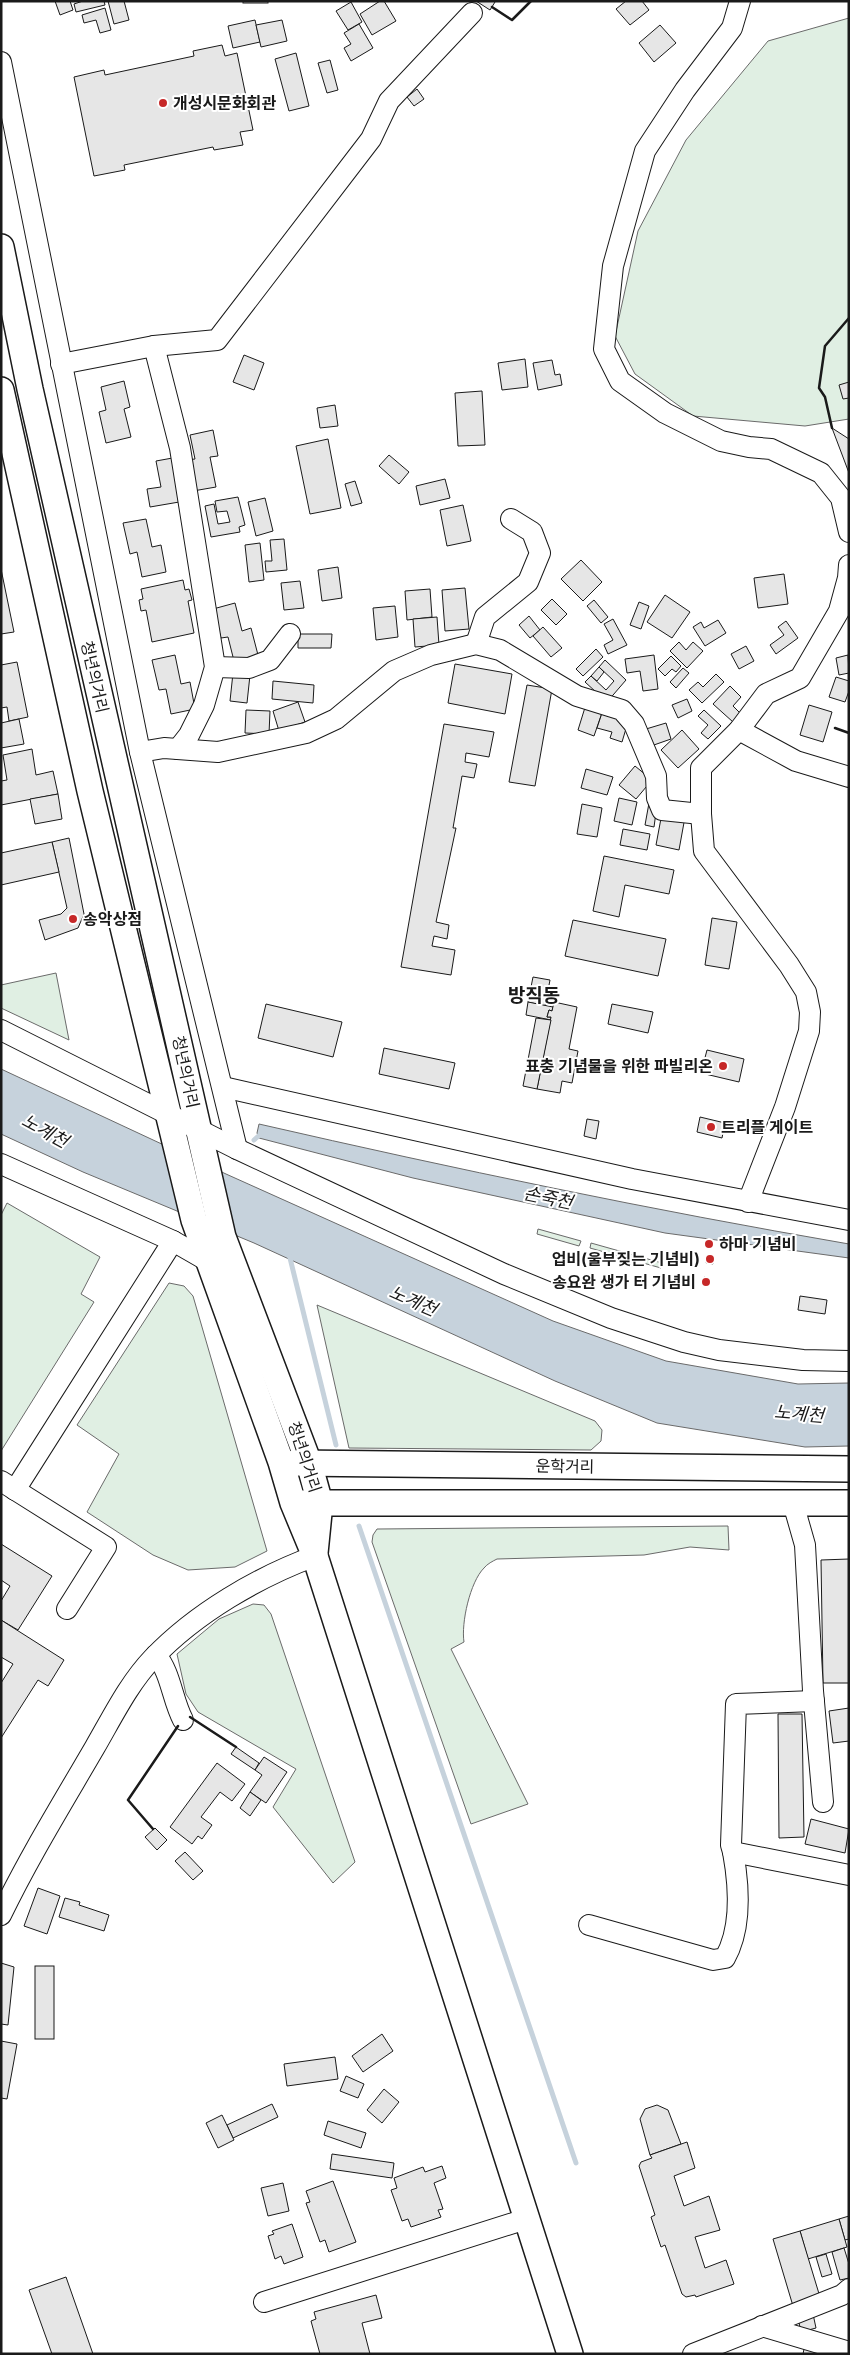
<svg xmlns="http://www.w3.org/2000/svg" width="850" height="2355" font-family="Inter,'Noto Sans KR',sans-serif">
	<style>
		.green { fill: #e0efe3; stroke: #6a6a6a }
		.water { fill: #c6d2dc; stroke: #6a6a6a }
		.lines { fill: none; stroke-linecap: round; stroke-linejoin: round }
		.stream { stroke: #c6d2dc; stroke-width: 5 }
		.building { fill: #e6e6e6; stroke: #1a1a1a }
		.minor-casing { stroke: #1a1a1a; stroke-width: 22 }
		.major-casing { stroke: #1a1a1a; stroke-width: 28 }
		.minor { stroke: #fff; stroke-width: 20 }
		.major { stroke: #fff; stroke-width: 25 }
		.wall { stroke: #1a1a1a; stroke-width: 2.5 }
		.poi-dot { fill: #c62828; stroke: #fff; stroke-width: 2 }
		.labels { text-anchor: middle; stroke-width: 4; stroke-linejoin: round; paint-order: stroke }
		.poi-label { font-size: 16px; font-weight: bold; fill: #1a1a1a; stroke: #fff; text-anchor: start }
		.street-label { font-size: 16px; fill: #1a1a1a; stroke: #fff }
		.water-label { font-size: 18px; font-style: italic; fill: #1a1a1a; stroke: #fff }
		.quarter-label { font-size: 19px; font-weight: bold; fill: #1a1a1a; stroke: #fff }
	</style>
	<rect width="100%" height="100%" fill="#fff"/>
	<!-- green -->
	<g class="green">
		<path d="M849 18V419L805 426 693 416 635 374 615 336 638 231 686 140 768 41Z"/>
		<path d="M56 973 69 1040 1 1008V985Z"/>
		<path d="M7 1203 100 1257 81 1294 94 1302 1 1451V1215Z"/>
		<path d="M538 1229 581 1241 579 1246 537 1234Z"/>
		<path d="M591 1243 662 1263 661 1268 590 1248Z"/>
		<path d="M169 1283 184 1286 193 1296 267 1551 235 1567 188 1570 153 1555 87 1512 119 1454 77 1425Z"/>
		<path d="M317 1305 595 1421 602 1430 601 1441 591 1450 349 1448Z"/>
		<path d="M728 1526 729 1550 690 1547 644 1555 497 1559C493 1561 487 1564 484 1568 470 1582 461 1623 464 1642L451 1649 528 1804 471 1824 372 1542 373 1535 377 1529Z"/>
		<path d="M253 1604 264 1605 271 1614 355 1862 333 1883 273 1807 296 1769 198 1712 186 1694 177 1654 219 1619Z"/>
	</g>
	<!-- water -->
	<g class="water">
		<path d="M1 1069 226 1174 553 1321 666 1361 798 1384 849 1383V1446L805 1447 657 1423 555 1381 254 1243 83 1172 1 1134Z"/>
		<path d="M259 1124C455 1169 651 1210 849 1244V1258L665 1233 413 1178 259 1138 257 1133Z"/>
	</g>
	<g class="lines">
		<!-- stream -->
		<g class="stream">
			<path d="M254 1140 263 1132"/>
			<path d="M289 1254 336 1445"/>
			<path d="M359 1526 576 2163"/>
		</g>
	</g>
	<!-- building -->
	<g class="building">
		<path d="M55 1H70L73 10 60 15Z"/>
		<path d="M83 1H104L105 5 76 12 74 4Z"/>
		<path d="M108 1H124L129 20 114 24Z"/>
		<rect x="243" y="1" width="25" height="2"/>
		<path d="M380 1H384L396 21 372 35 360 14Z"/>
		<path d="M476 1H494L495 2 490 10Z"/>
		<path d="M626 1H642L649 10 630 25 616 9Z"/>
		<path d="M351 2 362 22 348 30 336 11Z"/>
		<path d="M105 8 111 30 100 33 96 20 84 23 82 15Z"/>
		<path d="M255 20 260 42 233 48 228 26Z"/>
		<path d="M282 20 287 41 261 47 256 25Z"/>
		<path d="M359 24 373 48 351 61 344 48 351 44 344 33Z"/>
		<path d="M660 25 676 43 654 62 639 43Z"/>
		<path d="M222 45 225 56 237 53 253 130 240 132 243 145 214 150 213 147 124 165 125 170 94 176 74 77 104 70 105 75 194 56 193 51Z"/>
		<path d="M296 53 309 106 289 111 275 59Z"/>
		<path d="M330 60 338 90 327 93 318 63Z"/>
		<path d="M417 89 424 99 414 106 407 97Z"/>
		<path d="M244 355 264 363 254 390 233 382Z"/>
		<path d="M525 359 528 387 502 390 498 363Z"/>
		<path d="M552 360 555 375 560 374 562 385 538 390 533 363Z"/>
		<path d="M124 381 130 407 124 409 131 437 106 443 99 412 106 410 101 387Z"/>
		<path d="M849 382V398L843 399 839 385Z"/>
		<path d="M482 391 485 445 458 446 455 393Z"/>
		<path d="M335 405 338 426 320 428 317 408Z"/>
		<path d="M832 428 849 439V473Z"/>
		<path d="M213 430 218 456 210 457 216 487 193 491 187 460 195 459 190 435Z"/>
		<path d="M328 439 341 508 310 514 296 446Z"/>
		<path d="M389 455 409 472 399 484 379 466Z"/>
		<path d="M178 457 185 501 150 507 147 489 161 487 156 461Z"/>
		<path d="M445 479 450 498 420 505 416 486Z"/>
		<path d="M355 481 362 503 351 506 345 484Z"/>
		<path d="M238 497 245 525 239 527 240 532 211 537 205 506 214 504 218 524 230 522 227 511 217 512 215 501Z"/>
		<path d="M265 498 273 531 256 536 248 502Z"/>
		<path d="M463 505 471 541 447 546 440 510Z"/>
		<path d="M146 519 152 547 161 545 166 572 142 577 137 552 130 554 123 523Z"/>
		<path d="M284 539 287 570 266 572 265 561H272L270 540Z"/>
		<path d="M260 543 264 580 249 582 245 545Z"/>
		<path d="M581 560 602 582 583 601 561 579Z"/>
		<path d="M338 567 342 598 322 601 318 570Z"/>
		<path d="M1 569 14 632 1 634Z"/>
		<path d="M784 574 788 604 758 608 754 578Z"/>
		<path d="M183 580 185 590 189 589 192 600 188 601 194 633 152 642 146 610 141 611 139 600 143 599 141 589Z"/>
		<path d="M300 581 304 608 284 610 281 583Z"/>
		<path d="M465 588 469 629 445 631 442 590Z"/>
		<path d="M430 589 432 617 407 620 405 591Z"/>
		<path d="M665 595 690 612 672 638 647 622Z"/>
		<path d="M552 599 567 614 556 625 541 610Z"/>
		<path d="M594 600 608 617 601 623 587 606Z"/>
		<path d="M639 602 649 606 641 629 630 625Z"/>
		<path d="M235 603 242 631 251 628 258 655 234 661 228 637 221 638 213 609Z"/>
		<path d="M395 606 398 637 376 640 373 608Z"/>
		<path d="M529 616 540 630 530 638 519 625Z"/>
		<path d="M437 617 439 645 415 647 413 619Z"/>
		<path d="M613 619 627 645 608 654 604 645 613 640 604 624Z"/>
		<path d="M718 620 726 633 705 646 693 627 701 622 704 628Z"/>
		<path d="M786 621 798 638 776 654 770 645 784 635 778 627Z"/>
		<path d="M543 627 562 648 551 657 533 636Z"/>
		<path d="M298 634H332L331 648H298Z"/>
		<path d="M679 642 686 650 693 642 703 651 687 668 670 651Z"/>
		<path d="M746 646 754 661 739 669 731 654Z"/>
		<path d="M596 649 603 657 583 676 576 669Z"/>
		<path d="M175 655 181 684 190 682 195 709 171 714 166 689 159 690 152 660Z"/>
		<path d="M654 655 658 689 643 691 640 671 627 673 625 659Z"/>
		<path d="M848 655 849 673 839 675 836 658Z"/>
		<path d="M671 656 681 666 676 672 672 669 665 676 658 669Z"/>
		<path d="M605 660 626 680 607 702 585 682 591 676 606 690 614 681 599 667Z"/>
		<path d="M17 662 28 717 9 721 7 707 1 708V665Z"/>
		<path d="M455 664 512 674 505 714 448 703Z"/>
		<path d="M599 667 604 672 597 681 591 676Z"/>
		<path d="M683 668 689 673 676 688 670 682Z"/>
		<path d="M233 673 250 675 247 703 230 701Z"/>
		<path d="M716 674 724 682 702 703 689 690 698 682 703 687Z"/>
		<path d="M836 677 849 681V691L845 702 829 697Z"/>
		<path d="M273 681 314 685 313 703 272 699Z"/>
		<path d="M527 685 552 689 535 786 509 782Z"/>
		<path d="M730 686 741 697 733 706 741 714 733 722 713 704Z"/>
		<path d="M687 699 692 711 678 718 672 705Z"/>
		<path d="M587 701 604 707 594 736 578 730Z"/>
		<path d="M298 702 305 722 279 731 273 711Z"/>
		<path d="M809 705 832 712 823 742 800 735Z"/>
		<path d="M604 707 628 722 622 742 610 738 612 732 597 728Z"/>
		<path d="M246 710 270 711 269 734 245 733Z"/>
		<path d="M704 710 721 726 708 739 701 733 708 725 698 716Z"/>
		<path d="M19 719 24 744 1 748V723Z"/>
		<path d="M666 723 671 739 651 746 646 729Z"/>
		<path d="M444 724 494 732 489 757 466 753 465 762 477 764 474 778 462 776 453 828H456L436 922 449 925 447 939 434 936 432 946 455 950 451 975 401 967Z"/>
		<path d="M682 730 699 749 678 768 661 750Z"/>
		<path d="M32 749 36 775 53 771 58 794 1 805V781L7 780 3 755Z"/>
		<path d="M635 766 652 780 636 799 619 785Z"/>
		<path d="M586 769 613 777 607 795 581 788Z"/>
		<path d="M58 794 62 819 35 824 30 799Z"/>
		<path d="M619 798 637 802 632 825 614 821Z"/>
		<path d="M649 803 657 805 654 827 645 825Z"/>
		<path d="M582 804 602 808 597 837 577 834Z"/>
		<path d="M662 813 685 817 679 850 656 845Z"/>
		<path d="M623 829 650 834 647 850 620 845Z"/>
		<path d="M69 838 84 914 78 928 45 940 39 920 61 914 67 908 52 842Z"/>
		<path d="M52 842 59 872 1 885V853Z"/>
		<path d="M604 856 674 870 669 894 625 885 619 917 593 911Z"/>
		<path d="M712 918 737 922 729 969 705 965Z"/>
		<path d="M573 920 666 939 658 976 565 956Z"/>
		<path d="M533 977 550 980 545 1006 528 1002Z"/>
		<path d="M528 1002 553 1007 552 1011 549 1010 547 1017H551V1020L526 1015Z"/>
		<path d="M554 1002 577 1007 569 1049 578 1051 572 1083 562 1081 560 1093 537 1089 551 1017H547L549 1010 552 1011Z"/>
		<path d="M266 1004 342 1022 333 1057 258 1038Z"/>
		<path d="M612 1004 653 1012 648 1033 608 1024Z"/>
		<path d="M536 1018 551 1020 537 1089 523 1086Z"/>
		<path d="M384 1048 455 1063 449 1089 379 1074Z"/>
		<path d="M707 1050 744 1059 739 1082 701 1073Z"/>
		<path d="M700 1117 725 1123 722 1138 697 1132Z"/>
		<path d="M587 1119 599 1121 596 1139 584 1136Z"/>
		<path d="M707 1255 714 1256 713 1264 706 1263Z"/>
		<path d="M704 1277 710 1279 709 1286 702 1285Z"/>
		<path d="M800 1296 827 1300 825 1314 798 1310Z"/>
		<path d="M1 1544 52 1576 18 1630 1 1620V1601L10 1586 1 1580Z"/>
		<path d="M849 1559V1683H823L821 1560Z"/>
		<path d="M1 1620 64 1660 48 1686 38 1680 1 1738V1683L13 1664 1 1657Z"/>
		<path d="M849 1708V1741L833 1743 829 1711Z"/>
		<path d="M778 1714H802L804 1837 779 1838Z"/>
		<path d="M236 1747 259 1763 255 1770 231 1754Z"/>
		<path d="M264 1757 287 1772 266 1803 250 1792 262 1775 255 1770Z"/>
		<path d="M217 1763 245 1784 232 1801 220 1792 201 1817 212 1825 202 1839 198 1836 192 1844 170 1827Z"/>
		<path d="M250 1792 261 1800 250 1816 240 1808Z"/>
		<path d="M811 1819 849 1829 845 1853 805 1844Z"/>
		<path d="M155 1828 167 1840 157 1850 145 1837Z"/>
		<path d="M185 1852 203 1871 193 1880 175 1861Z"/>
		<path d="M38 1888 60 1896 47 1934 24 1926Z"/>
		<path d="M65 1898 80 1902 79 1905 109 1915 104 1931 59 1917Z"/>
		<path d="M1 1963 14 1967 8 2025 1 2024Z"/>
		<rect x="35" y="1966" width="19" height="73"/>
		<path d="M382 2034 393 2051 363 2072 352 2056Z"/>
		<path d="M1 2041 17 2044 7 2099 1 2098Z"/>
		<path d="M335 2057 338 2079 287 2086 284 2064Z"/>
		<path d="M346 2076 364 2084 358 2098 340 2091Z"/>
		<path d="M384 2089 399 2102 382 2123 367 2110Z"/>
		<path d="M272 2104 278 2117 233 2138 227 2125Z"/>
		<path d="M657 2105 668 2110 681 2144 650 2155 640 2119 645 2109Z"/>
		<path d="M222 2115 234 2140 218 2148 206 2123Z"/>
		<path d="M328 2121 366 2133 361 2148 324 2135Z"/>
		<path d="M687 2142 695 2168 674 2176 684 2206 709 2196 720 2230 695 2237 705 2268 726 2260 734 2284 696 2297 695 2295 686 2297 682 2294 665 2245 661 2247 651 2217 655 2215 639 2166 641 2162 652 2158 650 2155Z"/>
		<path d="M332 2154 394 2163 392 2178 330 2169Z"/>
		<path d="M442 2166 446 2178 434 2183 443 2209 438 2210 441 2217 411 2227 408 2219 402 2221 391 2190 397 2188 394 2178 423 2167 425 2172Z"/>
		<path d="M333 2181 356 2242 329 2252 325 2240 320 2242 306 2203 310 2202 306 2191Z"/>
		<path d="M283 2183 289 2211 268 2216 261 2188Z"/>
		<path d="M849 2216V2239L845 2240 839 2219Z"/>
		<path d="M839 2219 847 2247 808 2259 800 2231Z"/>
		<path d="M292 2224 303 2257 284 2264 281 2256 275 2259 268 2236 274 2234 272 2231Z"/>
		<path d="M800 2231 820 2297 793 2306 773 2239Z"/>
		<path d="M844 2248 849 2264V2278L840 2280 832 2252Z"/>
		<path d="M826 2254 832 2274 822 2277 816 2257Z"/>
		<path d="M66 2277 93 2354H52L29 2290Z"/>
		<path d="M376 2295 382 2318 362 2323 370 2354H320L311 2321 316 2319 314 2312Z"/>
		<path d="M813 2314 816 2328 801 2332 798 2318Z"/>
		<path d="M804 2349 826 2354H803Z"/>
	</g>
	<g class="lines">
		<!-- minor casing -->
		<g class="minor-casing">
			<g id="minor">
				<path d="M740 1 732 28 685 90 645 151 613 266 604 349 620 381 665 413 721 441 749 447 771 449 821 473 841 498 849 532"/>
				<path d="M1 62 140 752 164 748 218 752 306 733 336 719 394 671 431 655 476 644 500 650 577 696 622 710 634 724 656 776 657 798 662 810 701 814"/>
				<path d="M154 346 180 448 215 667 204 705 189 735 178 749"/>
				<path d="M61 364 154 346 217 340 371 139 389 101 472 13"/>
				<path d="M476 644 485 617 528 582 540 553 532 532 511 519"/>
				<path d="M215 667 249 668 270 660 290 634"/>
				<path d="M739 730 796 761 849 777"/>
				<path d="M140 752 237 1149"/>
				<path d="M1 1030 237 1149 504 1274 611 1318 684 1342 719 1350 803 1360 849 1361"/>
				<path d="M223 1087 632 1179 849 1220"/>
				<path d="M1 1164 173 1241 206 1260"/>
				<path d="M748 1202 785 1107 809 1031 810 1012 806 992 789 965 704 851 701 814V768L739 730 766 694 800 678 839 611 848 578 849 565"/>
				<path d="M1 1481 106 1547 67 1609"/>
				<path d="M15 1490 173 1241"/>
				<path d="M793 1503 805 1545 813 1691 823 1802"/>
				<path d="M156 1655C171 1673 172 1699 183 1720"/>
				<path d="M814 1701 736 1704 731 1845 733 1852 849 1875"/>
				<path d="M1 1915C29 1857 63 1802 95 1747 113 1716 129 1683 153 1658 196 1613 258 1577 315 1556"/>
				<path d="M589 1925 713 1960 725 1958C742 1928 739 1885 733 1852"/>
				<path d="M264 2302 526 2219"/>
				<path d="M762 2326 849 2352"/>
				<path d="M693 2354 842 2295 849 2289"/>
			</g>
		</g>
		<!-- major casing -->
		<g class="major-casing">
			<g id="major">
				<path d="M1 247 30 389 223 1237 309 1463 320 1503 315 1553"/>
				<path d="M1 390 90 791 194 1220 281 1462 293 1503 315 1556 570 2354"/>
				<path d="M294 1463 849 1469"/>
				<path d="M303 1503H849"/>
			</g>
		</g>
		<!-- minor -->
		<use href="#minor" class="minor"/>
		<!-- major -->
		<use href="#major" class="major"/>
		<!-- wall -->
		<g class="wall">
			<path d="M492 7 512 20 531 1"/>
			<path d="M832 428 825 397 819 388 825 346 849 318"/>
			<path d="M835 728 849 733"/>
			<path d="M190 1717 236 1747"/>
			<path d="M153 1829 128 1800 178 1726"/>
		</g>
	</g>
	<!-- markers -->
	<g class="poi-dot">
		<circle cx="163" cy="103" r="5"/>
		<circle cx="73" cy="919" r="5"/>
		<circle cx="723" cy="1066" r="5"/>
		<circle cx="711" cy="1127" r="5"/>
		<circle cx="709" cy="1244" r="5"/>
		<circle cx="710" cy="1259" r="5"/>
		<circle cx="706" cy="1282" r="5"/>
	</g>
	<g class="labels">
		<!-- poi labels -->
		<g class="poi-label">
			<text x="173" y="109">개성시문화회관</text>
			<text x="83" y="925">송악상점</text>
			<text x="713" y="1072" text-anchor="end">표충 기념물을 위한 파빌리온</text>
			<text x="721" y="1133">트리플 게이트</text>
			<text x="719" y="1250">하마 기념비</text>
			<text x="700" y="1265" text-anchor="end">업비(울부짖는 기념비)</text>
			<text x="696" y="1288" text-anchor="end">송요완 생가 터 기념비</text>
		</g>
		<!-- street labels -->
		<g class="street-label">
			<text transform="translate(95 677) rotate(77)" y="6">청년의거리</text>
			<text transform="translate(186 1072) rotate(78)" y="6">청년의거리</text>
			<text transform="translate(305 1457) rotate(72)" y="6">청년의거리</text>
			<text transform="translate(565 1466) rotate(1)" y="6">운학거리</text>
		</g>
		<!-- water labels -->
		<g class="water-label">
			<text transform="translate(45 1131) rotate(29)" y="6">노계천</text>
			<text transform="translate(548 1198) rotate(12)" y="6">손죽천</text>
			<text transform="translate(413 1301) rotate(24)" y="6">노계천</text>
			<text transform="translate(799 1414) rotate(5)" y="6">노계천</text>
		</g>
		<!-- quarter labels -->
		<g class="quarter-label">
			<text x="534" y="1002">방직동</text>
		</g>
	</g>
	<!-- border -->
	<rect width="850" height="2355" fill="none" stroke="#1a1a1a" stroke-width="5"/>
</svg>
